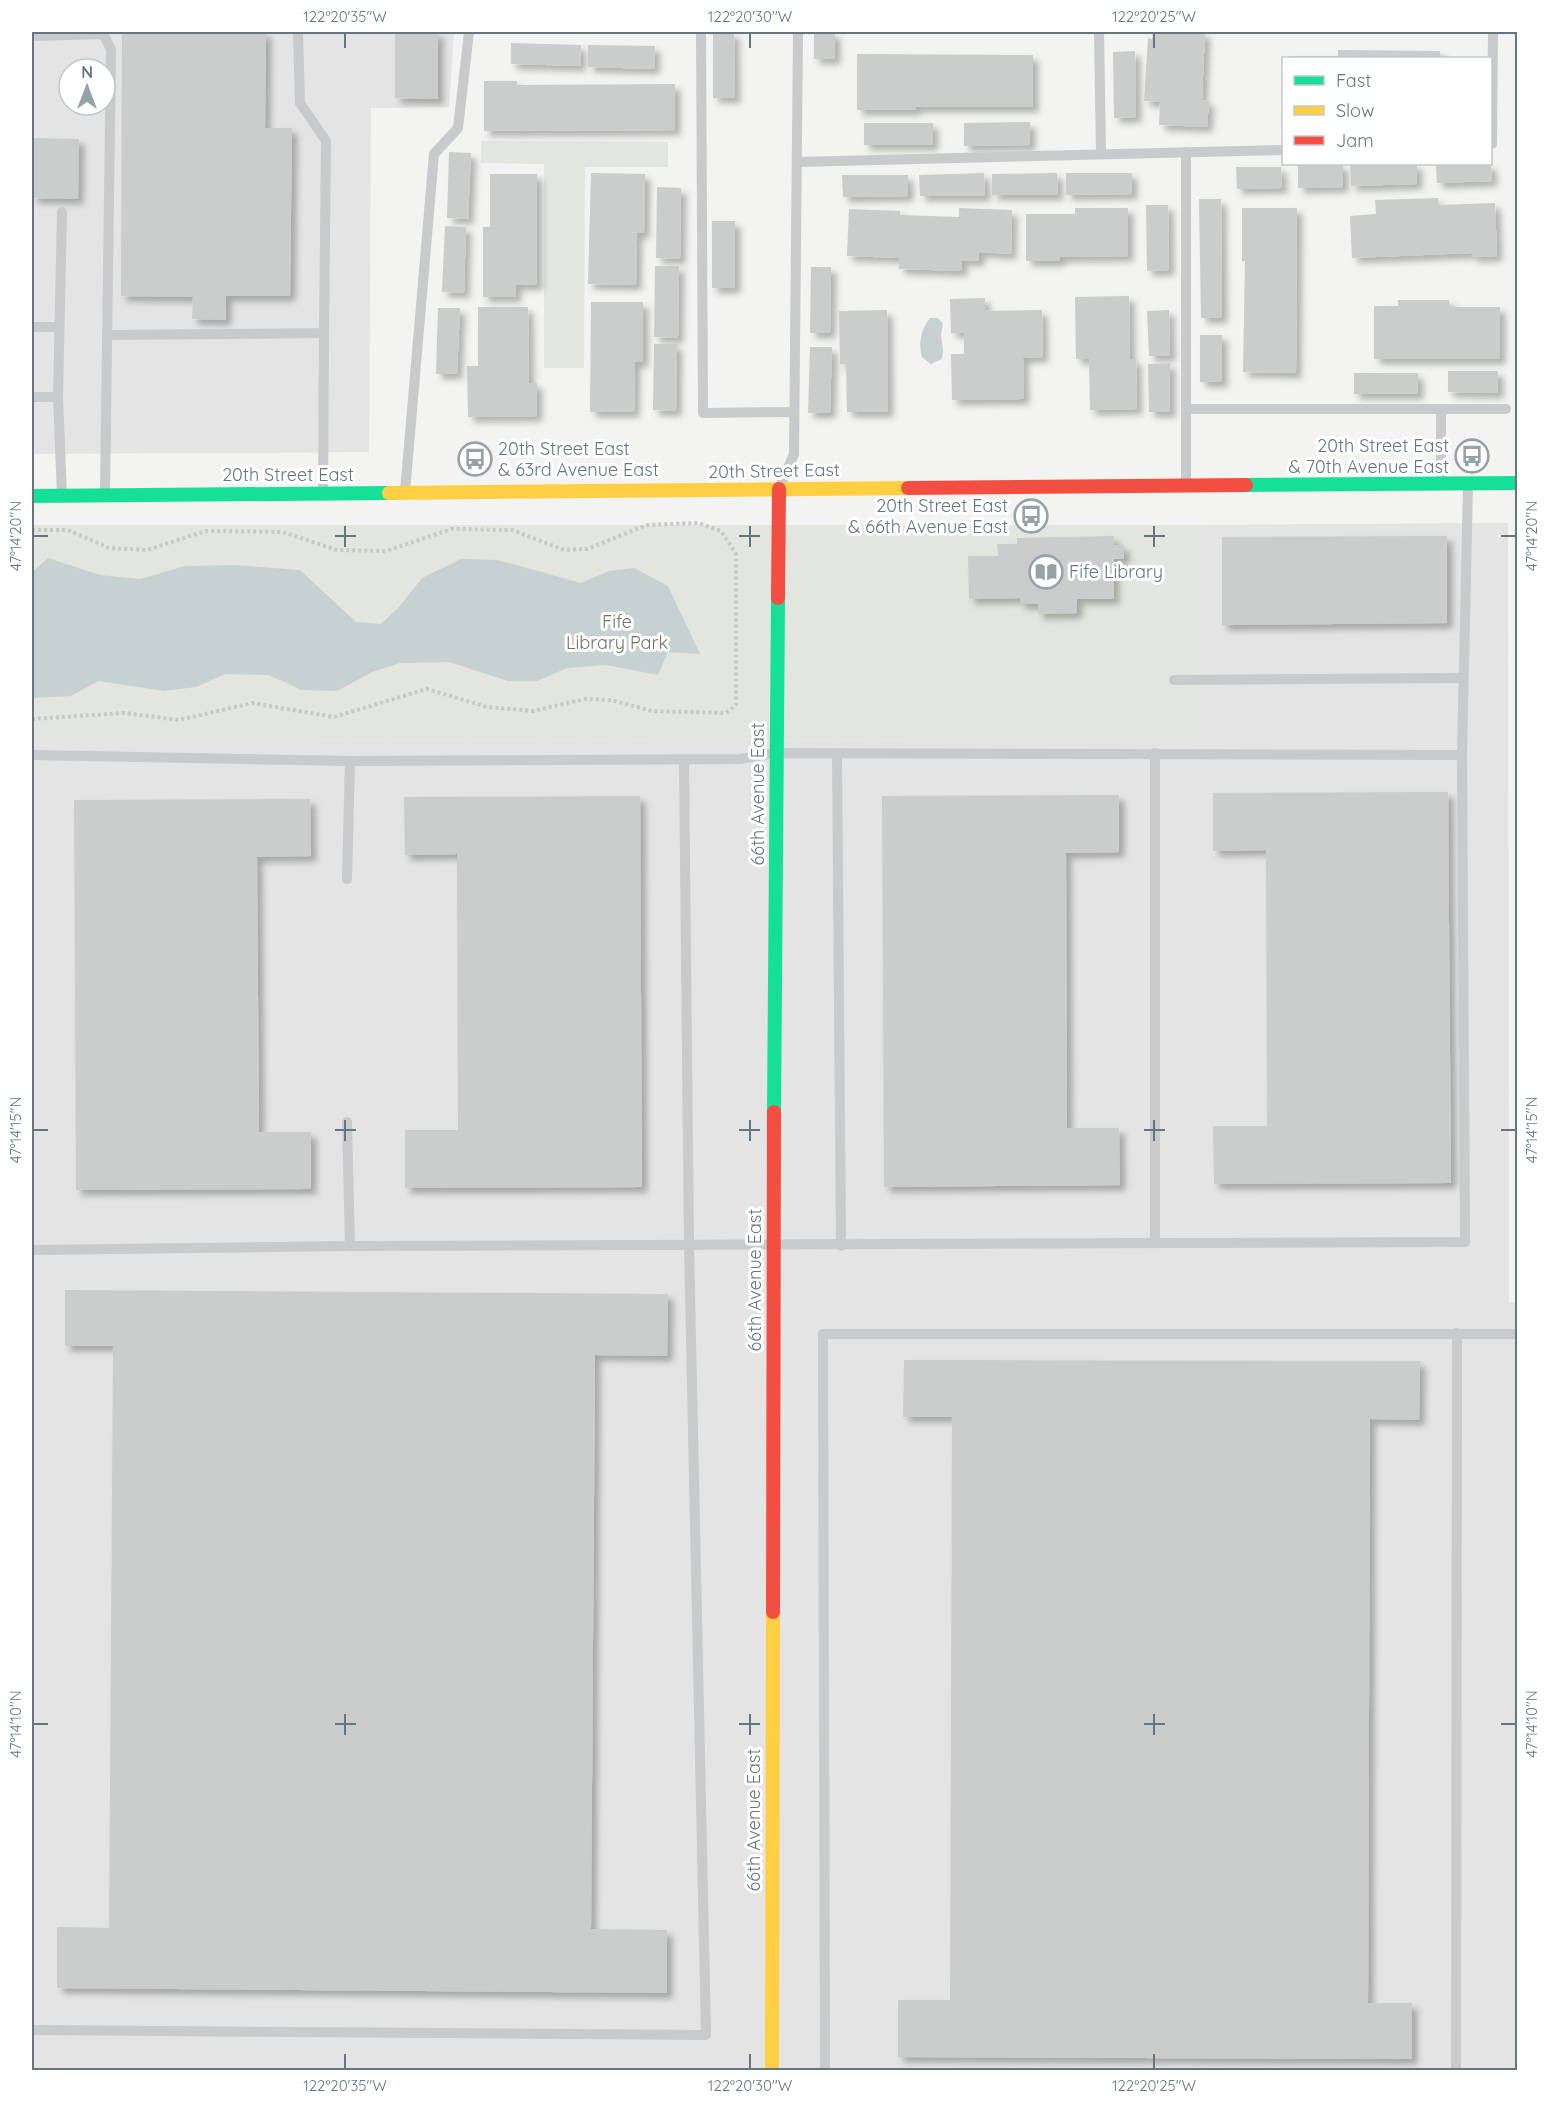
<svg xmlns="http://www.w3.org/2000/svg" width="1549" height="2102" font-family="Quicksand,sans-serif">
	<style>
		.built { fill: #e3e4e3; fill-rule: evenodd }
		.green { fill: #e3e6df }
		.water { fill: #c8d1d2 }
		.building { fill: #cbcccc; filter: url(#shadow) }
		.lines { fill: none; stroke-linecap: round; stroke-linejoin: round }
		.path { stroke: #c7c8c8; stroke-width: 4; stroke-dasharray: 3 3; stroke-linecap: butt }
		.lane { stroke: #c8cacb; stroke-width: 10 }
		.fast { stroke: #16e098; stroke-width: 14 }
		.slow { stroke: #ffcf43; stroke-width: 14 }
		.jam { stroke: #f24e42; stroke-width: 14 }
		.ticks { fill: none; stroke: #647680; stroke-width: 2 }
		.labels { text-anchor: middle; stroke-width: 6; stroke-linejoin: round; paint-order: stroke }
		.poi-label { font-size: 18px; fill: #647680; stroke: #fff; text-anchor: end }
		.street-label { font-size: 18px; fill: #647680; stroke: #fff }
		.park-label { font-size: 18px; fill: #697763; stroke: #fff }
		.neatline { fill: none; stroke: #647680; stroke-width: 2 }
		.ticks-label { font-size: 15px; text-anchor: middle; fill: #647680 }
	</style>
	<defs>
		<filter id="shadow"><feDropShadow dx="5.5" dy="5.5" stdDeviation="3" flood-color="#0004"/></filter>
	</defs>
	<rect width="100%" height="100%" fill="#f3f3f1"/>
	<!-- built -->
	<g class="built">
		<path d="M32 32H454L449 107 371 108 369 452 32 454ZM69 69H105V105H69Z"/>
		<path d="M1508 523 1509 1302H1518L1517 2070H32V740L1201 739 1202 525Z"/>
	</g>
	<!-- green -->
	<g class="green">
		<path d="M481 141 668 142V167H585L584 368H544V164L481 163Z"/>
		<path d="M32 525H1202V739L32 740Z"/>
	</g>
	<!-- water -->
	<g class="water">
		<path d="M930 318H937L943 323 941 335 943 350 942 359 931 364 922 357C918 343 921 329 930 318Z"/>
		<path d="M48 558 100 575 140 579 185 566 235 565 300 570 356 622 381 624 399 607 422 578 461 559 498 560 581 583 609 571 634 568 668 586 700 654 668 652 658 675 606 665 567 668 537 681H508L449 662 400 663 372 672 337 691 301 690 269 675 225 674 196 687 164 691 98 681 71 696 32 698V572Z"/>
	</g>
	<!-- building -->
	<g class="building">
		<path d="M122 32H266L265 128H292L290 296H226V320L192 319 193 297 121 296Z"/>
		<path d="M395 32H438V99L395 98Z"/>
		<path d="M713 32H734L735 98H713Z"/>
		<rect x="814" y="32" width="21" height="27"/>
		<path d="M1153 32H1205L1202 100 1209 101 1207 127 1159 125 1160 102 1144 101 1148 38 1152 39Z"/>
		<path d="M511 43 581 45 580 66 511 64Z"/>
		<path d="M588 45 655 46 654 69 588 67Z"/>
		<path d="M1338 50 1440 51V58H1288V56H1338Z"/>
		<path d="M1135 51 1136 117 1114 118 1113 52Z"/>
		<path d="M857 54 1033 55V107H916V110H857Z"/>
		<path d="M484 81H517V85L675 84V130L484 131Z"/>
		<path d="M1030 122V145L964 146V123Z"/>
		<rect x="864" y="123" width="69" height="22"/>
		<path d="M32 138 79 139 78 199 32 198Z"/>
		<path d="M449 152 471 153 468 219 447 218Z"/>
		<path d="M1343 164V187L1298 188V165Z"/>
		<path d="M1350 164H1417V184L1351 186Z"/>
		<path d="M1436 164H1491L1492 181 1437 183Z"/>
		<path d="M1236 167H1281L1282 188 1237 189Z"/>
		<path d="M591 173 645 174 644 233H637L636 285 588 284Z"/>
		<path d="M984 173 985 196H920L919 175Z"/>
		<path d="M1057 173 1058 195H992V174Z"/>
		<path d="M1066 173H1132V194L1066 195Z"/>
		<path d="M490 174H537V285H516V297H483V227H490Z"/>
		<path d="M842 175H908V196L843 197Z"/>
		<path d="M657 187 681 188 680 259 656 258Z"/>
		<path d="M1438 198V205L1495 203 1497 256 1472 257V253L1352 258 1350 216 1376 214 1375 200Z"/>
		<path d="M1199 199H1221L1222 318H1201Z"/>
		<path d="M1146 205H1168L1169 270 1147 271Z"/>
		<path d="M959 208 1012 210 1011 254 979 252V261L962 260V271L899 269V258L847 256 849 209 900 211V215L959 217Z"/>
		<path d="M1075 208H1128V256L1060 257V261H1026V214H1075Z"/>
		<path d="M1242 208H1297L1296 373 1243 372 1245 261H1242Z"/>
		<rect x="712" y="221" width="23" height="67"/>
		<path d="M445 226 466 227 464 293 442 292Z"/>
		<path d="M655 266H679L678 338 654 337Z"/>
		<path d="M811 267H831L830 333H810Z"/>
		<path d="M1129 296 1130 359H1136L1137 409 1090 410 1089 359H1076L1075 297Z"/>
		<path d="M985 298V311L1042 310 1043 357 1023 358 1024 399 952 400 951 354H964V333H951L950 299Z"/>
		<path d="M1398 300H1449V307H1500V359H1374V306H1398Z"/>
		<path d="M591 302H643V362H635L634 412H590Z"/>
		<path d="M478 307H528L529 383H537V416L468 417 467 366H478Z"/>
		<path d="M438 308H460L457 374H436Z"/>
		<path d="M887 310 888 412H847L846 364H840L839 311Z"/>
		<path d="M1169 310 1170 356H1149L1147 311Z"/>
		<rect x="1200" y="335" width="22" height="47"/>
		<path d="M654 344H677L676 411 653 410Z"/>
		<path d="M810 347H832L830 413H808Z"/>
		<path d="M1170 363V412H1149L1148 364Z"/>
		<path d="M1448 371H1498V393L1448 392Z"/>
		<rect x="1354" y="373" width="64" height="21"/>
		<path d="M1114 536V545H1124V559H1114V599H1077V613L1038 614V604H1020V598L969 599 968 556H998L997 544H1017V538Z"/>
		<path d="M1447 536V623L1222 625V537Z"/>
		<path d="M1448 792 1451 1183 1214 1184 1213 1126H1267L1266 850 1213 851V793Z"/>
		<path d="M1119 795V852L1066 853 1067 1128H1119L1120 1185 884 1187 882 796Z"/>
		<path d="M640 796 642 1187 405 1188V1130H458L457 854 405 855 404 797Z"/>
		<path d="M310 799 311 856 257 857 259 1132H311V1189L76 1190 74 800Z"/>
		<path d="M65 1290 668 1294 667 1356 595 1355 591 1929 667 1930V1993L57 1988V1927L109 1928 113 1346H65Z"/>
		<path d="M904 1360 1420 1361 1419 1420 1370 1419 1368 2003H1412V2059L898 2057V2000H950L952 1417H903Z"/>
	</g>
	<g class="lines">
		<!-- path -->
		<path class="path" d="M32 530H68L109 548 147 550 206 531 283 532 337 550 386 551 452 529 512 530 564 550 587 549 647 525 698 523 721 531 736 554V705L726 713 652 711 611 700 585 699 533 711 487 707 427 689 334 717 252 703 179 720 124 713 32 719"/>
		<!-- lane -->
		<g class="lane">
			<path d="M701 32 703 413 794 412"/>
			<path d="M1099 32 1101 154"/>
			<path d="M32 36 103 34 111 49 105 495"/>
			<path d="M1490 144H1492L1493 32"/>
			<path d="M1186 152V485"/>
			<path d="M797 162 1284 150"/>
			<path d="M62 212 58 397 62 495"/>
			<path d="M32 327H59"/>
			<path d="M107 335 324 333 326 141 300 103 298 32"/>
			<path d="M32 397H58"/>
			<path d="M1186 409H1506"/>
			<path d="M1441 409V483"/>
			<path d="M780 486 794 454 798 32"/>
			<path d="M323 492 324 333"/>
			<path d="M405 492 434 154 458 128 469 32"/>
			<path d="M1174 680 1462 678"/>
			<path d="M1155 753V1243"/>
			<path d="M837 754 841 1246"/>
			<path d="M32 755 350 761 740 759 776 753 1462 755 1465 1242 350 1246 32 1250"/>
			<path d="M1462 755 1468 485"/>
			<path d="M347 879 350 761"/>
			<path d="M347 1122 350 1246"/>
			<path d="M32 2030 706 2035 689 1246 684 760"/>
			<path d="M825 2070 823 1334H1518"/>
			<path d="M1456 2070 1457 1333"/>
		</g>
		<!-- fast -->
		<g class="fast">
			<path d="M1246 485 1518 483"/>
			<path d="M32 496 389 493"/>
			<path d="M774 1112 778 598"/>
		</g>
		<!-- slow -->
		<g class="slow">
			<path d="M389 493 908 488"/>
			<path d="M772 2070 773 1612"/>
		</g>
		<!-- jam -->
		<g class="jam">
			<path d="M908 488 1246 485"/>
			<path d="M778 598 779 489"/>
			<path d="M773 1612 774 1112"/>
		</g>
	</g>
	<!-- ticks -->
	<path class="ticks" d="M345 33V48M750 33V48M1154 33V48M345 526V547M750 526V547M1154 526V547M33 536H48M335 536H356M739 536H760M1144 536H1165M1501 536H1516M345 1120V1141M750 1120V1141M1154 1120V1141M33 1130H48M335 1130H356M739 1130H760M1144 1130H1165M1501 1130H1516M345 1714V1735M750 1714V1735M1154 1714V1735M33 1724H48M335 1724H356M739 1724H760M1144 1724H1165M1501 1724H1516M345 2054V2069M750 2054V2069M1154 2054V2069"/>
	<!-- icons -->
	<defs>
		<g id="bus-ring" transform="scale(1.725)"><circle r="9.5" fill="#fff" stroke="#96a2a8" stroke-width="1.5"/><path d="M-5-6H5V4H4V6H2V4H-2V6H-4V4H-5ZM-3.5-4V0h7V-4ZM-3.5 1.2v1.5H-2V1.2ZM2 1.2v1.5H3.5V1.2Z" fill="#96a2a8"/></g>
		<g id="library-ring" transform="scale(1.725)"><circle r="9.5" fill="#fff" stroke="#96a2a8" stroke-width="1.5"/><path d="M-6-4Q-3-5.5-.7-3.5V5Q-3 3-6 4ZM6-4Q3-5.5 .7-3.5V5Q3 3 6 4Z" fill="#96a2a8"/></g>
	</defs>
	<g fill-rule="evenodd">
		<use href="#bus-ring" x="1472" y="456"/>
		<use href="#bus-ring" x="475" y="459"/>
		<use href="#bus-ring" x="1031" y="516"/>
		<use href="#library-ring" x="1046" y="572"/>
	</g>
	<g class="labels">
		<!-- poi labels -->
		<g class="poi-label">
			<text x="1449" y="452">20th Street East<tspan x="1449" dy="21">&amp; 70th Avenue East</tspan></text>
			<text x="498" y="455" text-anchor="start">20th Street East<tspan x="498" dy="21">&amp; 63rd Avenue East</tspan></text>
			<text x="1008" y="512">20th Street East<tspan x="1008" dy="21">&amp; 66th Avenue East</tspan></text>
			<text x="1069" y="578" text-anchor="start">Fife Library</text>
		</g>
		<!-- street labels -->
		<g class="street-label">
			<text transform="translate(774 471) rotate(-1)" y="6">20th Street East</text>
			<text x="288" y="481">20th Street East</text>
			<text transform="translate(758 794) rotate(-90)" y="6">66th Avenue East</text>
			<text transform="translate(755 1280) rotate(-90)" y="6">66th Avenue East</text>
			<text transform="translate(754 1820) rotate(-90)" y="6">66th Avenue East</text>
		</g>
		<!-- park labels -->
		<g class="park-label">
			<text x="617" y="628">Fife<tspan x="617" dy="21">Library Park</tspan></text>
		</g>
	</g>
	<!-- border -->
	<rect width="1549" height="2102" fill="none" stroke="#ffffff" stroke-width="66"/>
	<!-- legend -->
	<rect x="1282" y="57" width="210" height="108" fill="#ffffff" stroke="#c1c8cc" stroke-width="1.5"/>
	<rect x="1294" y="76" width="30" height="9" fill="#16e098" stroke="#c1c8cc" stroke-width="1.5"/>
	<text x="1336" y="87" font-size="18" fill="#647680">Fast</text>
	<rect x="1294" y="106" width="30" height="9" fill="#ffcf43" stroke="#c1c8cc" stroke-width="1.5"/>
	<text x="1336" y="117" font-size="18" fill="#647680">Slow</text>
	<rect x="1294" y="136" width="30" height="9" fill="#f24e42" stroke="#c1c8cc" stroke-width="1.5"/>
	<text x="1336" y="147" font-size="18" fill="#647680">Jam</text>
	<!-- north arrow -->
	<g transform="translate(87 87)"><circle r="28" fill="#ffffff" stroke="#c1c8cc" stroke-width="1.5"/>
	<path d="M0-4.5L10 22L0 15L-10 22Z" fill="#96a2a8"/>
	<text y="-9" font-size="16" font-weight="bold" text-anchor="middle" fill="#647680">N</text>
	</g>
	<rect x="33" y="33" width="1483" height="2036" class="neatline"/>
	<g class="ticks-label">
		<text x="345" y="22">122°20'35"W</text>
		<text x="750" y="22">122°20'30"W</text>
		<text x="1154" y="22">122°20'25"W</text>
		<text transform="translate(16 536) rotate(-90)" y="5">47°14'20"N</text>
		<text transform="translate(1532 536) rotate(-90)" y="5">47°14'20"N</text>
		<text transform="translate(16 1130) rotate(-90)" y="5">47°14'15"N</text>
		<text transform="translate(1532 1130) rotate(-90)" y="5">47°14'15"N</text>
		<text transform="translate(16 1724) rotate(-90)" y="5">47°14'10"N</text>
		<text transform="translate(1532 1724) rotate(-90)" y="5">47°14'10"N</text>
		<text x="345" y="2091">122°20'35"W</text>
		<text x="750" y="2091">122°20'30"W</text>
		<text x="1154" y="2091">122°20'25"W</text>
	</g>
</svg>
